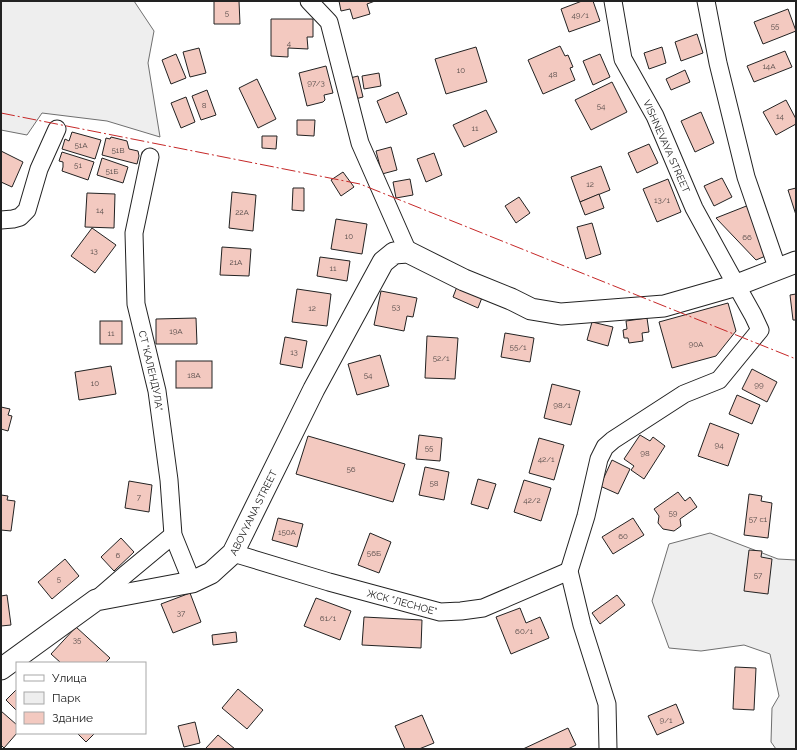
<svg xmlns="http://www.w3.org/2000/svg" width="797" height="750" font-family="Raleway,sans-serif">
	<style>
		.green { fill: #eee; stroke: #6f6f6f }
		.building { fill: #f3c9c0; stroke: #222 }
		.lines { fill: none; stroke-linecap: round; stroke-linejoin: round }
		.minor-casing { stroke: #222; stroke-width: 19 }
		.tertiary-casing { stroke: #222; stroke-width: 23 }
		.minor { stroke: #fff; stroke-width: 17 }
		.tertiary { stroke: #fff; stroke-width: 21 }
		.power { stroke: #c62828; stroke-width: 1; stroke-dasharray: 14 3 2 3; stroke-linecap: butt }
		.labels { text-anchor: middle; stroke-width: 3; stroke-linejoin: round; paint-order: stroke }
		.number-label { font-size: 8px; fill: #564c4a }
		.street-label { font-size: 10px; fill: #222; stroke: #fff }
	</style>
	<rect width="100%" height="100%" fill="#fff"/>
	<!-- green -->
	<g class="green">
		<path d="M1 1H134L154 31 148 63 160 137 107 121 42 113 27 135 1 130Z"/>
		<path d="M710 533 778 559 796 560V749H776L771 742 772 708 779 696 770 654 744 645 701 651 669 648 652 601 669 544Z"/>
	</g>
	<!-- building -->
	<g class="building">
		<path d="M214 1H239L240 24H214Z"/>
		<path d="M339 1H375L367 4 370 14 353 19 350 9 341 11Z"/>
		<path d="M582 1H593L600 21 569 32 561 9Z"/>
		<path d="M788 9 796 31 763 44 754 22Z"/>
		<path d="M271 19H313V37H307L308 49 288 48V57L271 56Z"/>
		<path d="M697 34 703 53 681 61 675 42Z"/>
		<path d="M560 46 565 56 568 55 573 67 570 68 575 80 543 94 528 60Z"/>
		<path d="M476 47 487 82 446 94 435 59Z"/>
		<path d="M662 47 666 63 649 69 644 53Z"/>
		<path d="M199 48 206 73 190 77 183 52Z"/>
		<path d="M785 51 792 67 754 82 747 66Z"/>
		<path d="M176 54 186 78 171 84 162 60Z"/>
		<path d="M600 54 610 77 593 85 583 61Z"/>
		<path d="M326 66 333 93 324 95 325 100 323 102 307 106 299 73Z"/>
		<path d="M685 70 690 82 671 90 666 79Z"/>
		<path d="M379 73 381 86 364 89 362 76Z"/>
		<path d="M358 76 363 97 355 99 350 78Z"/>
		<path d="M257 79 276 119 258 128 239 88Z"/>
		<path d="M612 82 627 112 591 130 575 100Z"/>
		<path d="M207 90 216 115 201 120 192 96Z"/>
		<path d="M398 92 407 114 386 123 377 101Z"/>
		<path d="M186 97 195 122 181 128 171 103Z"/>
		<path d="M786 100 796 119V124L776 135 763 112Z"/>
		<path d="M486 110 497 132 464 147 453 125Z"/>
		<path d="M701 112 714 143 695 152 681 121Z"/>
		<path d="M297 120H315L314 136 297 135Z"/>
		<path d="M72 132 101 140 95 159 62 149 65 139 69 141Z"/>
		<path d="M262 136H277L276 149 262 148Z"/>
		<path d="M111 137 127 141 129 149 138 151 139 156 137 164 102 155 106 138 110 139Z"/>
		<path d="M649 144 658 163 637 173 628 153Z"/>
		<path d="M391 147 397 170 382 174 376 151Z"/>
		<path d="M1 151 23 162 12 187 1 182Z"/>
		<path d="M62 152 94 162 88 180 62 171 63 167V162L59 161Z"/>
		<path d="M434 153 442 175 426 182 417 159Z"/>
		<path d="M102 158 128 167 123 183 97 175Z"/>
		<path d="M601 166 610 190 580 202 571 177Z"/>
		<path d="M343 172 354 187 341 196 331 180Z"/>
		<path d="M722 178 732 197 714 206 704 186Z"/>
		<path d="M410 179 413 195 396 198 393 182Z"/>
		<path d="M668 179 681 212 657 222 643 189Z"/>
		<path d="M293 188H304V211L292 210Z"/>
		<path d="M796 188V215L788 190Z"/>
		<path d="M232 192 256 195 253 231 229 228Z"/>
		<path d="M87 193 115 194 114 228 85 227Z"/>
		<path d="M599 194 604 208 585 215 580 202Z"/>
		<path d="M519 197 530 213 516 223 505 206Z"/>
		<path d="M749 205 768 255 756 260 716 218Z"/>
		<path d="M336 219 367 224 362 254 331 249Z"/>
		<path d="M592 223 601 254 586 259 577 227Z"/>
		<path d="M92 228 116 245 95 273 71 256Z"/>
		<path d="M222 247 251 249 249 276 220 275Z"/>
		<path d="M320 257 350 261 347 281 317 276Z"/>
		<path d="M458 284 483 295 478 308 453 297Z"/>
		<path d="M297 289 331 294 327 326 292 322Z"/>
		<path d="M381 291 417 298 413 317 407 316 404 331 374 325Z"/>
		<path d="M796 294V320H793L790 295Z"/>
		<path d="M728 303 736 331 716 356 672 368 659 322Z"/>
		<path d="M196 318 197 344H156V319Z"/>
		<path d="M647 318 649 332 642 333 643 341 629 343 628 338H624L623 330 627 329 626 321Z"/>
		<rect x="100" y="321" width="22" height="23"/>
		<path d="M592 322 613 327 608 346 587 340Z"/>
		<path d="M505 333 534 338 530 362 501 357Z"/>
		<path d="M427 336 458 338 455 379 425 378Z"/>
		<path d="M285 337 307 341 302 368 280 364Z"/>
		<path d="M380 355 389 386 357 395 348 364Z"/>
		<rect x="176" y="361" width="36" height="27"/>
		<path d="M111 366 116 394 79 400 75 372Z"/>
		<path d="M752 369 777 382 767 402 742 389Z"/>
		<path d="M552 384 580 391 571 425 544 418Z"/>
		<path d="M737 395 760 405 752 424 729 414Z"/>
		<path d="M1 407 10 409 8 415 12 416 8 431 1 429Z"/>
		<path d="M710 423 739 434 728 466 698 456Z"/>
		<path d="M419 435 442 438 440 461 416 459Z"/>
		<path d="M640 435 650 441 653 437 665 446 644 479 631 470 634 466 624 459Z"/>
		<path d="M308 436 405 464 393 502 296 474Z"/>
		<path d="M539 438 564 445 554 480 529 473Z"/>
		<path d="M612 460 630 469 618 494 600 486Z"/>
		<path d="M425 467 449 472 444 500 419 495Z"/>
		<path d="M478 479 496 484 488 509 471 504Z"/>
		<path d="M524 480 551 488 541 521 514 512Z"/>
		<path d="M129 481 152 485 149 512 125 508Z"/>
		<path d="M678 492 685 501 690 497 697 507 680 519 681 526 674 531 663 529 658 523 659 516 654 509Z"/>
		<path d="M749 494 762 496 761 501 772 503 768 538 744 535Z"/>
		<path d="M1 495 8 496 7 500 15 501 11 531 1 530Z"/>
		<path d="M278 518 303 524 297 547 272 540Z"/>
		<path d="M633 518 644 535 613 554 602 537Z"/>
		<path d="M370 533 391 542 379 573 358 565Z"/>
		<path d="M121 538 134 552 114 571 101 557Z"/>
		<path d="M749 550 762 551 761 557 772 559 768 594 744 591Z"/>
		<path d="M65 559 79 576 52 599 38 582Z"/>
		<path d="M190 593 201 622 173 633 161 604Z"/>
		<path d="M7 595 11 625 1 626V596Z"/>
		<path d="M617 595 625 605 600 624 592 613Z"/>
		<path d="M316 598 351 611 340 640 304 626Z"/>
		<path d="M520 608 526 623 540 617 549 638 511 654 496 617Z"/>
		<path d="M364 617 422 620 421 648 362 645Z"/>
		<path d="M76 627 110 658 105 663H61L51 654Z"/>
		<path d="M236 632 237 642 213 645 212 635Z"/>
		<path d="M735 667 756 668 754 710 733 709Z"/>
		<path d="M17 689V711L6 700Z"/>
		<path d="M238 689 263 710 247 729 222 708Z"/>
		<path d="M676 704 684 723 657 735 648 716Z"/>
		<path d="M1 711 17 725V733L4 748 1 745Z"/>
		<path d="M422 715 434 743 419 749H405L395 726Z"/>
		<path d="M195 722 200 743 184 747 178 726Z"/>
		<path d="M568 728 576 745 568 749H523Z"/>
		<path d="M77 733H95L86 742Z"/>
		<path d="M218 735 235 749H207L206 748Z"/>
	</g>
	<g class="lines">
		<!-- minor casing -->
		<g class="minor-casing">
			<g id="minor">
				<path d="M309 1 329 22 360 143 408 252"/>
				<path d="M706 1 718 63 746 177 778 270"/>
				<path id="s1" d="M150 157 134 233 136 304 157 391 169 480 173 535 192 582"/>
				<path d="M1 220 13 219 20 217 27 210 39 169 57 129"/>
				<path id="s2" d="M233 553 329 582 440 612 461 611 483 608 569 571"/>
				<path d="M96 600 126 574 173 535"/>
				<path d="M608 749 607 704 582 625 569 571 586 516 599 459 605 447 613 440 684 394 719 380 760 330 753 315 729 272 694 208 655 116 623 59 613 1"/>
			</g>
		</g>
		<!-- tertiary casing -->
		<g class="tertiary-casing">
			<g id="tertiary">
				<path id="s3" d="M1 669 96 600 192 582 211 573 233 553 314 389 383 262 394 253 408 252 464 280 511 299 531 309 561 314 664 306 737 285 796 262"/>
			</g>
		</g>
		<!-- minor -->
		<use href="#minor" class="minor"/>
		<!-- tertiary -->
		<use href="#tertiary" class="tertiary"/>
		<!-- power -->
		<path class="power" d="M1 113 360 184 796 359"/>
	</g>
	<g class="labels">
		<!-- number labels -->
		<g class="number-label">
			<text x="227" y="16">5</text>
			<text x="580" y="18">49/1</text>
			<text x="775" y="29">55</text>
			<text x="289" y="46">4</text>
			<text x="769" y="69">14А</text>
			<text x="461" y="73">10</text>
			<text x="553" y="77">48</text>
			<text x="316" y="86">97/3</text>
			<text x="204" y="108">8</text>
			<text x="601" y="109">54</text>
			<text x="780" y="119">14</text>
			<text x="475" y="131">11</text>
			<text x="81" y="148">51А</text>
			<text x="118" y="153">51В</text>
			<text x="78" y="168">51</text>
			<text x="112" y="174">51Б</text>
			<text x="590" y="187">12</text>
			<text x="662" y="203">13/1</text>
			<text x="100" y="213">14</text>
			<text x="242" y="215">22А</text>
			<text x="349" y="239">10</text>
			<text x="747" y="240">66</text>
			<text x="94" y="254">13</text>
			<text x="236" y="265">21А</text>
			<text x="333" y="271">11</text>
			<text x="396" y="310">53</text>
			<text x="312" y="311">12</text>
			<text x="176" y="334">19А</text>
			<text x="111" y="336">11</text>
			<text x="696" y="347">90А</text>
			<text x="518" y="350">55/1</text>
			<text x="294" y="355">13</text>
			<text x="441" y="361">52/1</text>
			<text x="194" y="378">18А</text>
			<text x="368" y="378">54</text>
			<text x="95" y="386">10</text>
			<text x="759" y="388">99</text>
			<text x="562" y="408">98/1</text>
			<text x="719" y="448">94</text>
			<text x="429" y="451">55</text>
			<text x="645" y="456">98</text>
			<text x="546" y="462">42/1</text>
			<text x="351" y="472">56</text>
			<text x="434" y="486">58</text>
			<text x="139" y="500">7</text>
			<text x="532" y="503">42/2</text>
			<text x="673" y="516">59</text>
			<text x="758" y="522">57 с1</text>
			<text x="287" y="535">150А</text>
			<text x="623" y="539">60</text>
			<text x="374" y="556">56Б</text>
			<text x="118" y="558">6</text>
			<text x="758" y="578">57</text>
			<text x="59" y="582">5</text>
			<text x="181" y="616">37</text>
			<text x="328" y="621">61/1</text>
			<text x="524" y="634">60/1</text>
			<text x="77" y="643">35</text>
			<text x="666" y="723">9/1</text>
		</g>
		<!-- street labels -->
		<g class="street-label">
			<text transform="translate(667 146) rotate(66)" y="4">VISHNEVAYA STREET</text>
			<text dy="4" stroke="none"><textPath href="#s1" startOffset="217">СТ "КАЛЕНДУЛА"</textPath></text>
			<text dy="4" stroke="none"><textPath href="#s3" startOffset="311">ABOVYANA STREET</textPath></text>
			<text dy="4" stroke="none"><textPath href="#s2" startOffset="176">ЖСК "ЛЕСНОЕ"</textPath></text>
		</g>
	</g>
	<!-- border -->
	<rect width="797" height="750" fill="none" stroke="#222222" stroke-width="4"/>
	<!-- legend -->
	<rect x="16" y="662" width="130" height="72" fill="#ffffff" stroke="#a7a7a7"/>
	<rect x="24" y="675" width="20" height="6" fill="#ffffff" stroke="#a7a7a7"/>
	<text x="52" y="682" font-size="12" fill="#222222">Улица</text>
	<rect x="24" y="692" width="20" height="12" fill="#eeeeee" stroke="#a7a7a7"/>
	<text x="52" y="702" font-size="12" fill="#222222">Парк</text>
	<rect x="24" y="712" width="20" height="12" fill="#f3c9c0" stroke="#a7a7a7"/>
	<text x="52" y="722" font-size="12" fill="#222222">Здание</text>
</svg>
